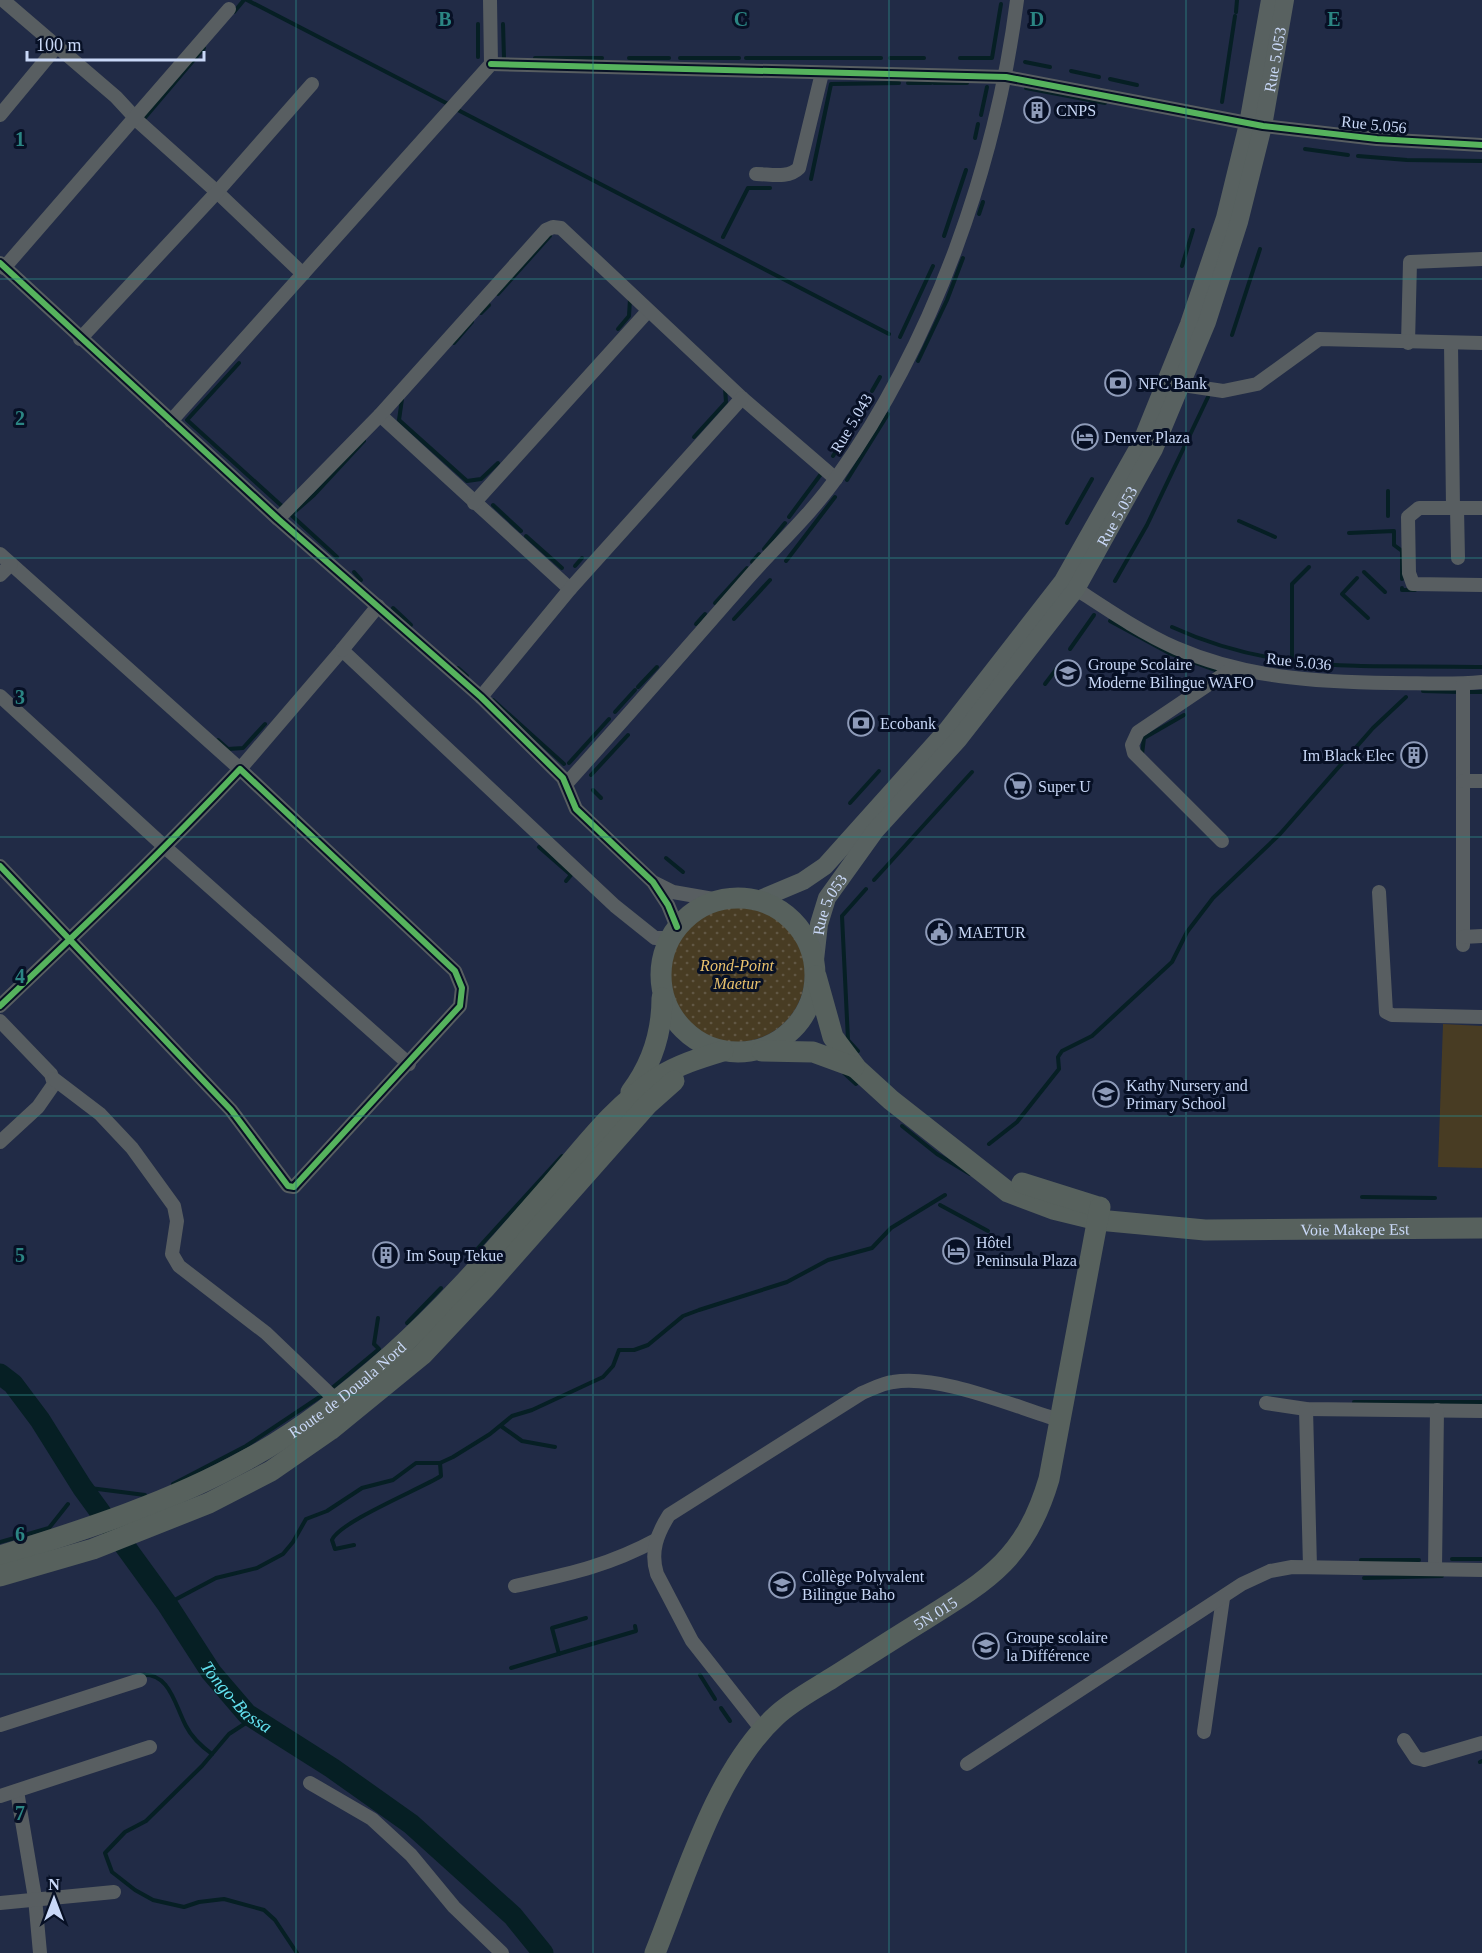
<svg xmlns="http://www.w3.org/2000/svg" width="1482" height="1953" font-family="Georgia,serif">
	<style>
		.green { fill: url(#green-dots) }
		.pitch { fill: #483c23 }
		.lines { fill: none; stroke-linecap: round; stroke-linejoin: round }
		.stream { stroke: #061f24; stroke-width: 4 }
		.river { stroke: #061f24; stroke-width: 21 }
		.minor { stroke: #585e61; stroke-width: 14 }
		.secondary { stroke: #586160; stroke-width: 18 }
		.primary { stroke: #57615d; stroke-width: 21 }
		.cycleway-casing { stroke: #071025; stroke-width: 10 }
		.cycleway { stroke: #56b35d; stroke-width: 6 }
		.grid { fill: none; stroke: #2b8583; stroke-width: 1.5; stroke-opacity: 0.55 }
		.labels { text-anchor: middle; stroke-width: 6; stroke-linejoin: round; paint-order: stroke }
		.street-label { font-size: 16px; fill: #c9d8f7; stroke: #071025 }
		.poi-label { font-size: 16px; fill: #c9d8f7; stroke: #071025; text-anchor: start }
		.park-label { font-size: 16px; font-style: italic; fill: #eac26d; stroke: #071025 }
		.water-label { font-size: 18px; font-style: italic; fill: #63e2f0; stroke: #071025 }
		.grid-label { font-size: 20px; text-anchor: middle; font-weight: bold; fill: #2b8583; stroke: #071025; stroke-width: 6; stroke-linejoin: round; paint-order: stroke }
	</style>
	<defs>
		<pattern id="green-dots" width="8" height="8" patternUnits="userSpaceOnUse" patternTransform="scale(1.5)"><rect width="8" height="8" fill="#483c23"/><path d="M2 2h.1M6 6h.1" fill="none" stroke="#615744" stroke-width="1.8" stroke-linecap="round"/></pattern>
	</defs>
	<rect width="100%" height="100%" fill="#212b46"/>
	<!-- green -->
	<circle class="green" cx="737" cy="974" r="68"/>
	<!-- pitch -->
	<path class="pitch" d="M1443 1024 1482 1026V1168L1438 1167Z"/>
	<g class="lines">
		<!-- stream -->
		<g class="stream">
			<path d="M247 0 450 105"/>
			<path d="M234 12 244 0"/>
			<path d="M1236 12 1237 0"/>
			<path d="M478 24V57"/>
			<path d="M503 24 504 58"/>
			<path d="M535 58H602"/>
			<path d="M629 58H669"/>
			<path d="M680 58H739"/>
			<path d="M746 58H881"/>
			<path d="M890 58H924"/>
			<path d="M960 58H992L1001 4"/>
			<path d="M1025 62 1050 67"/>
			<path d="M1071 71 1099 77"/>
			<path d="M1110 79 1137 85"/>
			<path d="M908 83H931"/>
			<path d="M934 83H967"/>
			<path d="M1026 88 1105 103"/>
			<path d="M1222 102 1235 16"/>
			<path d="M456 109 889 334"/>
			<path d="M981 115 987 87"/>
			<path d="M143 120 204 48"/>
			<path d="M975 138 978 124"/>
			<path d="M1305 149 1348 155"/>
			<path d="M1358 156 1407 160 1482 161"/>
			<path d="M811 179 831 84 899 83"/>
			<path d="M979 214 983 202"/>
			<path d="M944 236 966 170"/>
			<path d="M723 237 748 188H770"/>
			<path d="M1182 266 1193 230"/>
			<path d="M498 294 550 236"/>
			<path d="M481 313 489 305"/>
			<path d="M618 329 629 316 630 299"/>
			<path d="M1232 335 1260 249"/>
			<path d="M900 337 933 266"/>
			<path d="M454 343 472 322"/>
			<path d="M918 361 947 300 963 258"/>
			<path d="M239 363 187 420 284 508"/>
			<path d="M872 391 880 377"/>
			<path d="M402 399 399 420 467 481 481 479 498 463"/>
			<path d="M853 424 863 408"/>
			<path d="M694 437 726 402 725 388"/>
			<path d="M833 456 850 429"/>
			<path d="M847 480 888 414"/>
			<path d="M1388 491V516"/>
			<path d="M493 505 521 531"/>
			<path d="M289 513 337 557"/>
			<path d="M291 515 314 495 364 441"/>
			<path d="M789 517 821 474"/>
			<path d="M1239 521 1275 537"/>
			<path d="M1067 523 1092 479"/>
			<path d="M1349 533 1394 531V545L1402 551V579"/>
			<path d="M526 536 562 568"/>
			<path d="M764 549 785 523"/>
			<path d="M786 561 835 497"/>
			<path d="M752 562 759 554"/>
			<path d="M575 566 582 558"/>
			<path d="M354 572 361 580"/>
			<path d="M1364 572 1385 592"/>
			<path d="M1357 578 1342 594 1368 618"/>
			<path d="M1115 581 1147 525 1208 397"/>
			<path d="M1402 588V590H1415"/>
			<path d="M715 603 747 568"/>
			<path d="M393 608 411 625"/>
			<path d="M734 619 770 580"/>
			<path d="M1110 621 1169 653 1221 672"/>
			<path d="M696 624 705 614"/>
			<path d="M1172 627C1279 676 1369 664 1482 667"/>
			<path d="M1070 649 1094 615"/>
			<path d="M1292 663V584L1309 567"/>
			<path d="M458 668 467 676"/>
			<path d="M1045 684 1061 663"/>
			<path d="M638 687 657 667"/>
			<path d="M1423 691 1459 692"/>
			<path d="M1466 692H1482"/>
			<path d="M493 700 564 764"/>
			<path d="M615 712 635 690"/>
			<path d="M218 740 228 749 243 748 265 724"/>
			<path d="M1142 754 1144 738 1184 715"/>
			<path d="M569 763 609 719"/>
			<path d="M591 775 628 735"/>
			<path d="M593 790 601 798"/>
			<path d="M850 803 879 771"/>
			<path d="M539 847 571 875 566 881"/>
			<path d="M666 858 683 872"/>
			<path d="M874 880 972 772"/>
			<path d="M858 1051 848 1040 842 916 866 889"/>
			<path d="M844 1073 856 1084"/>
			<path d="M902 1126 937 1154 970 1174"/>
			<path d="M989 1144 1017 1122 1059 1069 1058 1057 1062 1051 1092 1036 1172 962 1187 932 1213 898 1280 834 1373 728 1406 697"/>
			<path d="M1362 1197 1435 1198"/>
			<path d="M940 1205 988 1231"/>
			<path d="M469 1258 562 1156"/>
			<path d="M407 1323 441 1288"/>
			<path d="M332 1388 379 1349 374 1344 378 1318"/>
			<path d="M1354 1402H1482"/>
			<path d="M501 1426 522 1441 555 1447"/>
			<path d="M173 1484 246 1446 324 1394"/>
			<path d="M82 1487 145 1495"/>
			<path d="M0 1542 49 1528 68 1504"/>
			<path d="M354 1545 335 1549 332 1540C339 1522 420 1489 441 1476L440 1463"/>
			<path d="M1452 1559H1482"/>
			<path d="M1361 1560H1419"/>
			<path d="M1364 1578 1442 1576"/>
			<path d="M167 1604 216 1578 257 1568 283 1554 293 1542 306 1519 327 1511 362 1488 393 1480 416 1463H440L453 1457 490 1434 512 1416 532 1410 603 1377 613 1366 619 1350H634L648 1345 683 1316 699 1310 787 1282 828 1260 872 1248 891 1228 945 1195"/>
			<path d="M559 1654 552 1628 586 1618"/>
			<path d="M511 1668 636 1631 635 1626"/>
			<path d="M140 1675C170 1671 175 1706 186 1726 192 1738 201 1746 212 1754"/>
			<path d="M700 1675 715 1699"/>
			<path d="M721 1708 730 1721"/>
			<path d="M252 1719 229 1734 202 1766 146 1821 125 1832 105 1853 112 1872 135 1890 153 1900 184 1907 199 1902 224 1899 264 1910 275 1920 297 1953"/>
			<path d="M1480 1762 1482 1761"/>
		</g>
		<!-- river -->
		<path class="river" id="s1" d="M0 1374 13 1384 40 1420 82 1487 167 1604 211 1672 247 1714 332 1768 411 1824 513 1916 543 1953"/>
		<!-- minor -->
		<g class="minor">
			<path d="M3 0 116 97 140 123 217 192 303 274"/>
			<path d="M491 64 1006 77 1263 126 1377 139 1482 145"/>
			<path d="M0 115 58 45"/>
			<path d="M756 174C770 174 788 179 799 168L822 73"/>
			<path d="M0 263 278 519 481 697 563 778 576 809 653 882 668 905 677 927"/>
			<path d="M4 268 229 9"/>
			<path d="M80 339 217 192 312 84"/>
			<path d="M1408 343 1410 262 1482 259"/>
			<path d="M1451 343 1453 508"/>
			<path d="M1183 385 1223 391 1257 384 1319 339 1482 343"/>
			<path d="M380 415 570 589"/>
			<path d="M171 421 491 64 490 0"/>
			<path d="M474 503 648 311"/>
			<path d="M1457 508 1458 558"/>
			<path d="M1482 508H1419L1408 517 1409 573 1413 584 1482 585"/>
			<path d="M278 519 380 415 546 230 553 227 561 228 742 398 836 479"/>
			<path d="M0 554 240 769 342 650 615 906 655 938H670"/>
			<path d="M0 575 11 564"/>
			<path d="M1070 585C1104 607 1138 631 1176 648 1245 678 1316 682 1391 683 1421 683 1452 685 1482 682"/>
			<path d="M342 650 378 606"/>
			<path d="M1463 684V945"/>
			<path d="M0 696 166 848 409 1064"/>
			<path d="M481 697 570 589 742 398"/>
			<path d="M1463 781H1482"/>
			<path d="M567 783C628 715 688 647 748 578 777 545 812 513 837 477 934 341 996 165 1017 0"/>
			<path d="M1222 841 1134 753 1132 745 1138 732 1233 668"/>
			<path d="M0 866 231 1110 288 1186 294 1187 460 1006 462 988 455 971 240 769C163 851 82 928 0 1006"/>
			<path d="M655 883 673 892 719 900"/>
			<path d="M1379 892 1386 1012 1392 1015 1482 1017"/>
			<path d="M1463 937 1482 936"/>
			<path d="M0 1021 51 1074 54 1084 38 1107 0 1142"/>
			<path d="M54 1079 100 1114 132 1148 174 1206 177 1221 172 1254 179 1266 266 1333 336 1400"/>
			<path d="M1266 1403 1306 1409 1482 1411"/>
			<path d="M1306 1409 1310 1567"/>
			<path d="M1435 1569 1437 1410"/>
			<path d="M515 1586C568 1574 608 1566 656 1540"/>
			<path d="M0 1725 140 1680"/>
			<path d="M762 1730 692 1641 657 1574C650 1552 657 1534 669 1515L862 1393C872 1389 883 1383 893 1382 940 1374 1012 1406 1059 1420"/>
			<path d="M1204 1732 1223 1598"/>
			<path d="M1404 1740 1416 1758 1424 1760 1482 1743"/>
			<path d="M967 1764 1242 1584 1270 1571 1292 1567 1482 1570"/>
			<path d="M310 1783 372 1819 411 1855 454 1907 502 1953"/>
			<path d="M17 1791 35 1898 40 1953"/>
			<path d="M0 1796 150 1747"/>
			<path d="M0 1903 114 1892"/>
		</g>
		<!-- secondary -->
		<g class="secondary">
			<path d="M758 900 803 881 825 866 947 730 1063 581 1141 443 1189 324 1225 218 1248 124 1270 0"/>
			<path id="s2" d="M815 960 819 924 827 898 875 831 958 740 1076 589 1154 449 1207 322 1239 222 1263 126 1285 0"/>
		</g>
		<!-- primary -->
		<g class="primary">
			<circle cx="738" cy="975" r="77"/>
			<path id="s3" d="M816 976 833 1037 857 1069 891 1100 1008 1192 1053 1209 1098 1220 1205 1230 1482 1228"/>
			<path d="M762 1051 813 1052 854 1067"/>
			<path d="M631 1092C652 1064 662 1033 662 998"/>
			<path d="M1022 1183 1095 1206"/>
			<path id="s4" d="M0 1556C84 1530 171 1502 248 1459 300 1431 347 1394 391 1355 450 1303 500 1243 552 1184 584 1147 615 1105 657 1078 677 1065 700 1058 723 1051"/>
			<path d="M0 1576 93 1549 209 1503 271 1471 330 1430 423 1354 486 1287 647 1105 674 1081"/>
			<path id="s5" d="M655 1953C685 1879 716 1771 776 1716 792 1701 813 1690 832 1678 862 1659 893 1639 924 1620 990 1579 1026 1557 1049 1479L1100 1207"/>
		</g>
		<!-- cycleway casing -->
		<g class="cycleway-casing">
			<g id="cycleway">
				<path d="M491 64 1006 77 1263 126 1377 139 1482 145"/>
				<path d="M0 263 278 519 481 697 563 778 576 809 653 882 668 905 677 927"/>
				<path d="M0 866 231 1110 288 1186 294 1187 460 1006 462 988 455 971 240 769C163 851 82 928 0 1006"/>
			</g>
		</g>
		<!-- cycleway -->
		<use href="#cycleway" class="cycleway"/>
	</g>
	<!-- grid -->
	<path class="grid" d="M296 0V1953M593 0V1953M889 0V1953M1186 0V1953M0 279H1482M0 558H1482M0 837H1482M0 1116H1482M0 1395H1482M0 1674H1482"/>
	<!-- icons -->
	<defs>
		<g id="building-ring" transform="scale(1.35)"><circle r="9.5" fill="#071025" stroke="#8e9bb9" stroke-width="1.5"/><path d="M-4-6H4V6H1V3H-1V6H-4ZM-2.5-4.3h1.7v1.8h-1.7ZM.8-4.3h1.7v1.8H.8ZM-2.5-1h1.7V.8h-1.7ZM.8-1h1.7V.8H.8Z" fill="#8e9bb9"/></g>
		<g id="bank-ring" transform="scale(1.35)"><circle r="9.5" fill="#071025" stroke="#8e9bb9" stroke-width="1.5"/><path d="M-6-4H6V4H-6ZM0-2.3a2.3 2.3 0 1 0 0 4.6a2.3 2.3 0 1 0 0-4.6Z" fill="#8e9bb9"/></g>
		<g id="hotel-ring" transform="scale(1.35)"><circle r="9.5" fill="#071025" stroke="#8e9bb9" stroke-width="1.5"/><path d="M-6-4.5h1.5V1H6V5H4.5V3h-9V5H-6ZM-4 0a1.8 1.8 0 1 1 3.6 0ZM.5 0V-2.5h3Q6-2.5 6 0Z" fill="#8e9bb9"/></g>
		<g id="school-ring" transform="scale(1.35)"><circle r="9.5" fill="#071025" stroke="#8e9bb9" stroke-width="1.5"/><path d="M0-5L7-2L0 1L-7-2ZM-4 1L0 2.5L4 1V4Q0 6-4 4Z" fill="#8e9bb9"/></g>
		<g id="supermarket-ring" transform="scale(1.35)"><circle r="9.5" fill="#071025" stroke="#8e9bb9" stroke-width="1.5"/><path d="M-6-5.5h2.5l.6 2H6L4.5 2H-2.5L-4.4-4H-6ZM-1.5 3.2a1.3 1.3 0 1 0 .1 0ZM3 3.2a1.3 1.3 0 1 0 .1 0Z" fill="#8e9bb9"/></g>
		<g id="civic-ring" transform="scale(1.35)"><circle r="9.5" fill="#071025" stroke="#8e9bb9" stroke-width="1.5"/><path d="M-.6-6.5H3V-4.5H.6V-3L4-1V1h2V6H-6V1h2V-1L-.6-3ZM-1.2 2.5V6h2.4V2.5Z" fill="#8e9bb9"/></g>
	</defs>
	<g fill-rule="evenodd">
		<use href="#building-ring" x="1037" y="110"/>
		<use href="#bank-ring" x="1118" y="383"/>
		<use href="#hotel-ring" x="1085" y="437"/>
		<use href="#school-ring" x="1068" y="673"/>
		<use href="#bank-ring" x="861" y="723"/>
		<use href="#building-ring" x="1414" y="755"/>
		<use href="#supermarket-ring" x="1018" y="786"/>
		<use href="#civic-ring" x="939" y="932"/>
		<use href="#school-ring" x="1106" y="1094"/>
		<use href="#hotel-ring" x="956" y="1251"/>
		<use href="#building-ring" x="386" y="1255"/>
		<use href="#school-ring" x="782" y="1585"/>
		<use href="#school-ring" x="986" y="1646"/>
	</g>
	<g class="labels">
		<!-- street labels -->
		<g class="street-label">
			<text dy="6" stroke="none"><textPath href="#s2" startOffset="1030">Rue 5.053</textPath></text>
			<text transform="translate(1374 124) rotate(6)" y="6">Rue 5.056</text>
			<text transform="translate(851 423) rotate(-59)" y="6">Rue 5.043</text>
			<text dy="6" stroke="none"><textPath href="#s2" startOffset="544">Rue 5.053</textPath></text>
			<text transform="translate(1299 661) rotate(6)" y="6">Rue 5.036</text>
			<text dy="6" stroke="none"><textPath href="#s2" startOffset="58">Rue 5.053</textPath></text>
			<text dy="6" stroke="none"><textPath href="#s3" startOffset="650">Voie Makepe Est</textPath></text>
			<text dy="6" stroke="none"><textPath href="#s4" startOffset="388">Route de Douala Nord</textPath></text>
			<text dy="6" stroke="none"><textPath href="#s5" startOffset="458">5N.015</textPath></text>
		</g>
		<!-- poi labels -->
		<g class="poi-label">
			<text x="1056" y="116">CNPS</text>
			<text x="1138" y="389">NFC Bank</text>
			<text x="1104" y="443">Denver Plaza</text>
			<text x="1088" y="670">Groupe Scolaire<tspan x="1088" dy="18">Moderne Bilingue WAFO</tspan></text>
			<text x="880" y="729">Ecobank</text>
			<text x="1394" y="761" text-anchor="end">Im Black Elec</text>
			<text x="1038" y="792">Super U</text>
			<text x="958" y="938">MAETUR</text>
			<text x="1126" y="1091">Kathy Nursery and<tspan x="1126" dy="18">Primary School</tspan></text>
			<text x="976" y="1248">Hôtel<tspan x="976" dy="18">Peninsula Plaza</tspan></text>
			<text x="406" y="1261">Im Soup Tekue</text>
			<text x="802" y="1582">Collège Polyvalent<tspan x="802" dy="18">Bilingue Baho</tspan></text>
			<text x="1006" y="1643">Groupe scolaire<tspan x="1006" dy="18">la Différence</tspan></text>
		</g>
		<!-- park labels -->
		<g class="park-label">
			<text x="737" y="971">Rond-Point<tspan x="737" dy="18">Maetur</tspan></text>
		</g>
		<!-- water labels -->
		<g class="water-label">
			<text dy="6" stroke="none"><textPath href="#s1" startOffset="402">Tongo-Bassa</textPath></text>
		</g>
	</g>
	<g class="grid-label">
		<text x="445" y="26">B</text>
		<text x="741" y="26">C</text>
		<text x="1037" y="26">D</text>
		<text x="1334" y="26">E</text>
		<text x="20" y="146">1</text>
		<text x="20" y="425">2</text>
		<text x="20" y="704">3</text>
		<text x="20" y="983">4</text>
		<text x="20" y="1262">5</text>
		<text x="20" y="1541">6</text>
		<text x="20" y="1820">7</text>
	</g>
	<!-- north arrow -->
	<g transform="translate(54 1899)" stroke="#071025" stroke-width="4.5" paint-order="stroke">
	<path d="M0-4.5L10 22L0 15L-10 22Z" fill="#c9d8f7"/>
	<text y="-9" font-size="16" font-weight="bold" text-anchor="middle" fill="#c9d8f7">N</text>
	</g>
	<!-- scale -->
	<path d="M27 51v9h177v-9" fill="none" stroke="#c9d8f7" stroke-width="3"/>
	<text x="36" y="51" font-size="18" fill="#c9d8f7" stroke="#071025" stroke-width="4.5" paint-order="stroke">100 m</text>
</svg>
